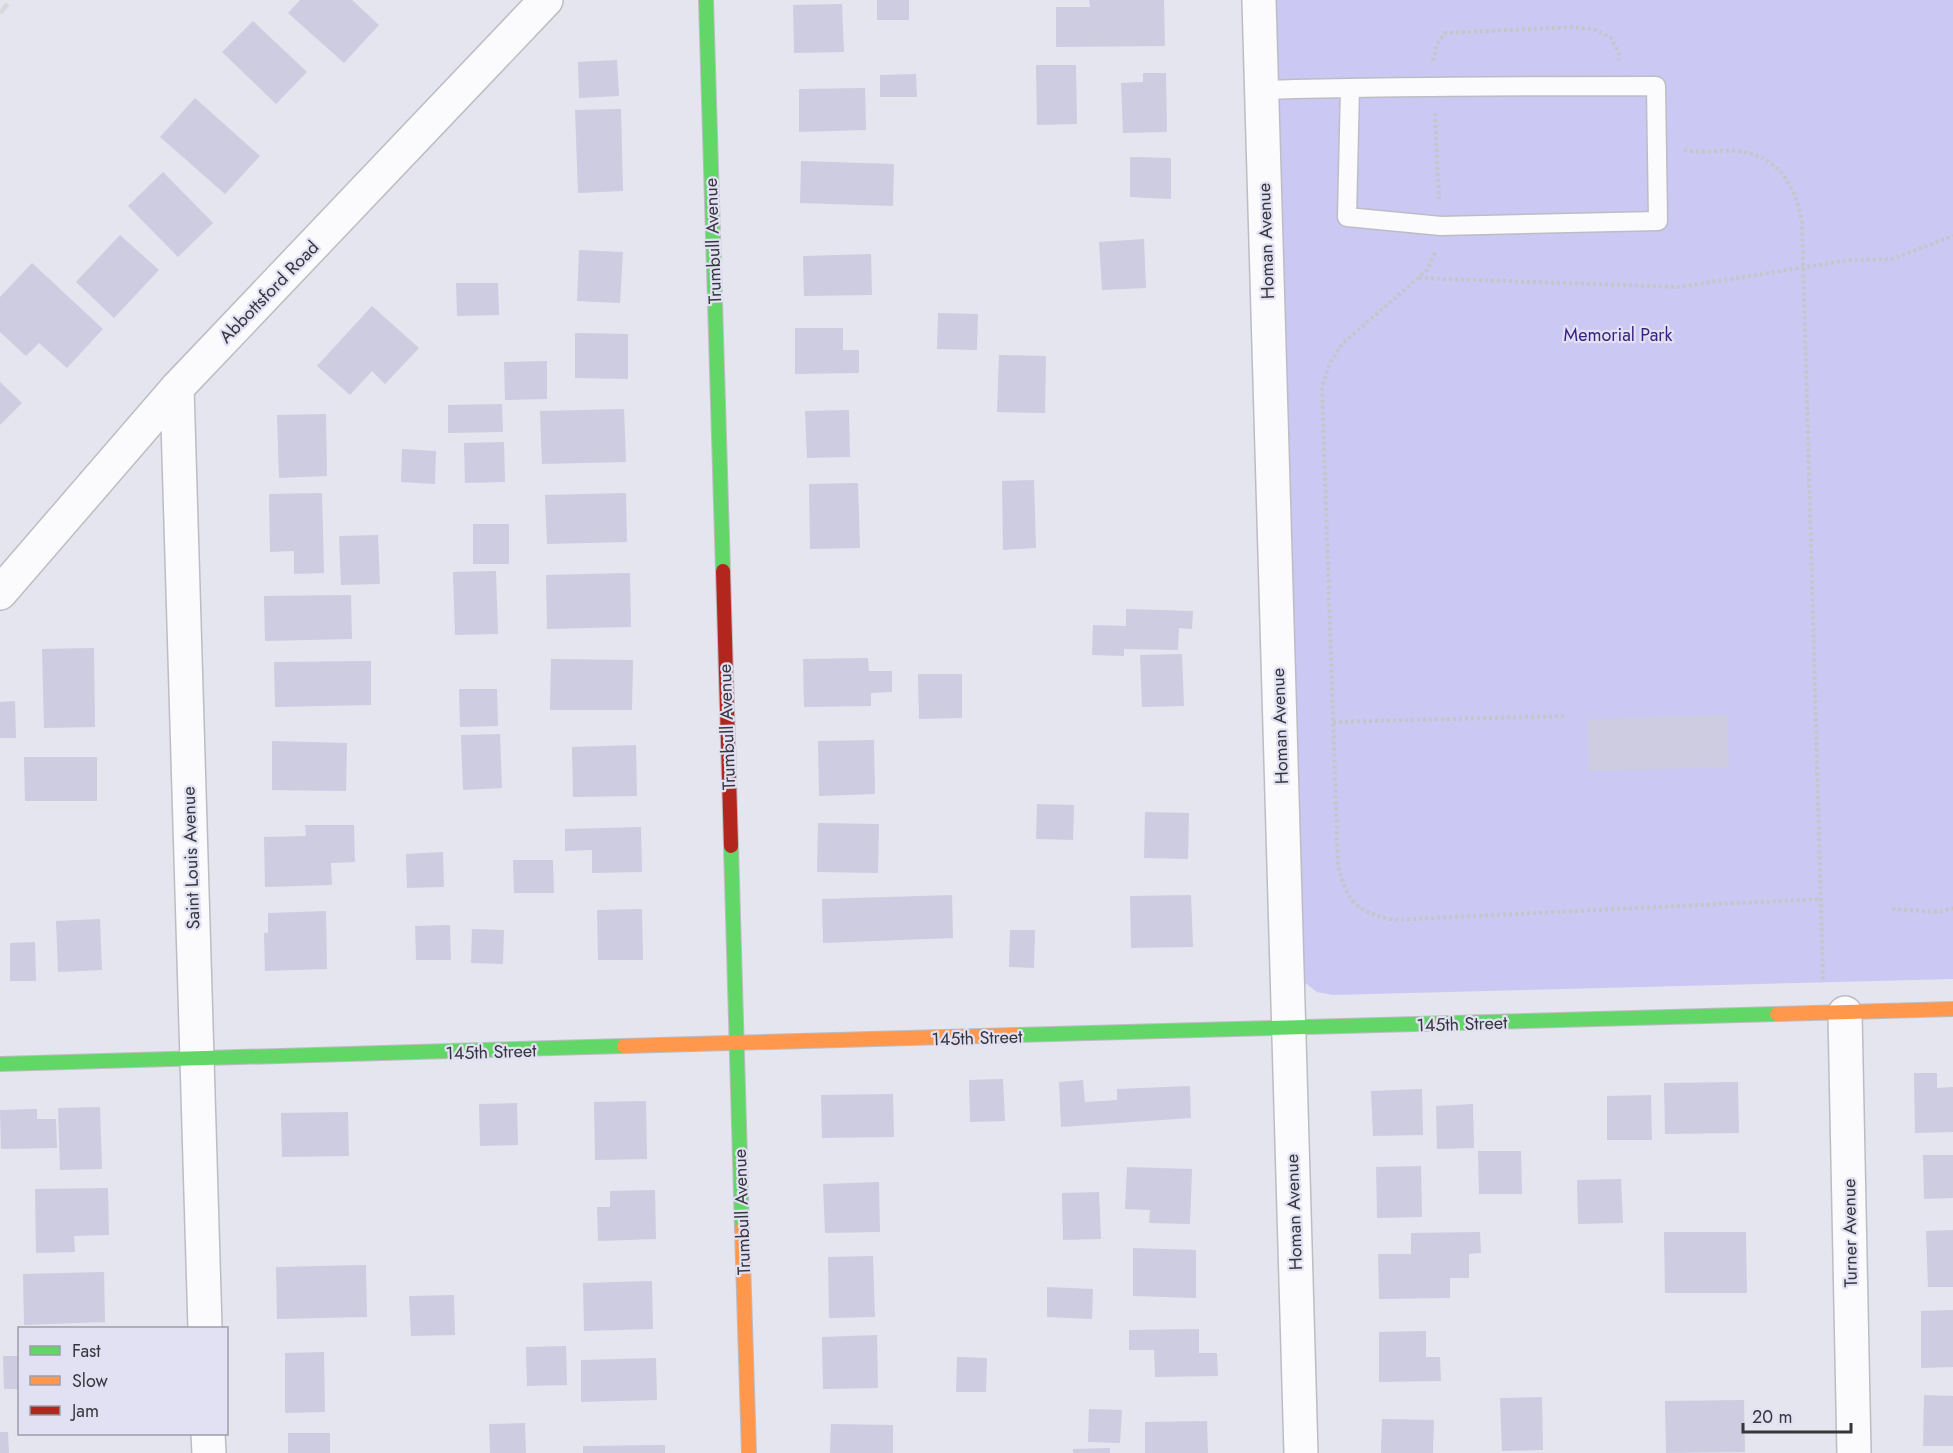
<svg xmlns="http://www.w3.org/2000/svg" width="1953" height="1453" font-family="Jost,sans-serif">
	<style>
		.green { fill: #cbc9f3 }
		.building { fill: #cdcce1 }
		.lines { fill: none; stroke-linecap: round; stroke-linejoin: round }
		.lane-casing { stroke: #bcbcc4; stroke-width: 21 }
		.street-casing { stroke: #bcbcc4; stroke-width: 36 }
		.fast-casing { stroke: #bcbcc4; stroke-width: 16 }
		.slow-casing { stroke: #bcbcc4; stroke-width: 16 }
		.jam-casing { stroke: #bcbcc4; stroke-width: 16 }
		.path { stroke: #c6c6ca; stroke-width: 4; stroke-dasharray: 3 3; stroke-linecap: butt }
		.lane { stroke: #fbfbfd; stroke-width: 18 }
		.street { stroke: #fbfbfd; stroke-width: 33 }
		.fast { stroke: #63d668; stroke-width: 14 }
		.slow { stroke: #ff974d; stroke-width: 14 }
		.jam { stroke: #b3261e; stroke-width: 14 }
		.rail { stroke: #d8d8db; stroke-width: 4.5; stroke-dasharray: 12 6; stroke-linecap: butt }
		.labels { text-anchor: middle; stroke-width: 4.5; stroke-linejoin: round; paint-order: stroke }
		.street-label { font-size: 18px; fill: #37363d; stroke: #e1e1f3 }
		.park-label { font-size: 18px; fill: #392181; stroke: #e1e1f3 }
	</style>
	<rect width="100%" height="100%" fill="#e5e5ef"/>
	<!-- green -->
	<path class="green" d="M1273 0H1953V979L1333 995 1317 992 1304 982Z"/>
	<!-- building -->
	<g class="building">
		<path d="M300 0H352L379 25 344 63 288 13Z"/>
		<rect x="877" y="0" width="32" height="20"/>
		<path d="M1089 0H1164L1165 46 1056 47V7H1090Z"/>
		<path d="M842 4 844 52 794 53 793 5Z"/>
		<path d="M253 21 307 72 276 104 222 52Z"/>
		<path d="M617 60 619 96 579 98 578 62Z"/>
		<path d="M1036 65H1076L1077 124 1037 125Z"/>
		<path d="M1143 73H1166L1167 132 1123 133 1121 83 1143 82Z"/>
		<path d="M916 74 917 97H880V75Z"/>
		<path d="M865 88 866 130 799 132V89Z"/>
		<path d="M195 98 260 156 225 194 160 137Z"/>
		<path d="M621 109 623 191 578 193 575 110Z"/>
		<path d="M1130 157 1171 158V199L1130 197Z"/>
		<path d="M801 161 894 164 893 206 800 203Z"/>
		<path d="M163 172 213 223 178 257 128 206Z"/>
		<path d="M120 235 159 270 114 318 76 282Z"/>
		<path d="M1144 239 1146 288 1102 290 1099 242Z"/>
		<path d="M579 250 623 252 620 303 577 301Z"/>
		<path d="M871 254 872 295 804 296 803 256Z"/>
		<path d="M32 263 103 329 67 368 39 343 26 356 0 332V297Z"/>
		<path d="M456 283H498L499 315 457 316Z"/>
		<path d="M372 306 419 348 385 384 372 371 350 395 317 366Z"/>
		<path d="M938 313 978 314 977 350 937 349Z"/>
		<path d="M795 328H843V350H859V373L795 374Z"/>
		<path d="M575 333 628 334V379L575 378Z"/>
		<path d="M999 355 1046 356 1045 413 997 412Z"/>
		<path d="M547 361V399L505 400 504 362Z"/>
		<path d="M0 382 22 403 0 425Z"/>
		<path d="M502 404 503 432 448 433V405Z"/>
		<path d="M624 409 626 462 542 464 540 411Z"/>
		<path d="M849 410 850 457 807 458 805 411Z"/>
		<path d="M326 414 327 476 279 478 277 415Z"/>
		<path d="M504 442 505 482 465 483 464 443Z"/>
		<path d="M402 449 436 451 435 484 401 482Z"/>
		<path d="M1034 480 1036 548 1003 550 1002 481Z"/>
		<path d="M858 483 860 548 810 549 809 484Z"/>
		<path d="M322 493 324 573 294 574V551L270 552 269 494Z"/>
		<path d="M626 493 627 542 547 544 545 495Z"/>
		<rect x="473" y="524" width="36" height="40"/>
		<path d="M378 535 380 584 341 585 339 536Z"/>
		<path d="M496 571 498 634 455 635 453 572Z"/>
		<path d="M630 573 631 627 547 629 546 575Z"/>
		<path d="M351 595 352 639 265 641 264 596Z"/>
		<path d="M1126 609 1193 611 1192 629 1179 628 1178 650 1124 649V656L1092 655 1093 625 1126 626Z"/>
		<path d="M94 648 95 727 44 728 42 649Z"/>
		<path d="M1182 654 1184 706 1142 707 1140 655Z"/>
		<path d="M868 658 869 671H892V692L871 693V706L804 707 803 659Z"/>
		<path d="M551 659 633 660 632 710H550Z"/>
		<path d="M371 661V705L275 707 274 662Z"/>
		<path d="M918 674H962V718L919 719Z"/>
		<path d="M459 689H497L498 726 460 727Z"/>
		<path d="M15 701 16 738H0V702Z"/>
		<path d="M1727 715 1729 767 1589 771 1588 719Z"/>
		<path d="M500 734 502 788 463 790 461 735Z"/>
		<path d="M874 740 875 794 819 796 818 741Z"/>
		<path d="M272 741 347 743 346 791 272 790Z"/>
		<path d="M636 745 637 796 573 797 572 747Z"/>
		<path d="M24 757H97V801H25Z"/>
		<path d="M1037 804 1074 805 1073 840 1036 839Z"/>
		<path d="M1145 812 1189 813 1188 859 1144 858Z"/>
		<path d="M818 823 879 824 878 873 817 872Z"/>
		<path d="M305 825H354L355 862 331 863 332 885 265 887 264 837 306 836Z"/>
		<path d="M641 827 642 872 592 873V850L565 851V829Z"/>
		<path d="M443 852 444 887 407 888 406 854Z"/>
		<path d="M513 860H553L554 893H514Z"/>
		<path d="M952 895 953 938 823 943 822 899Z"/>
		<path d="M1191 895 1193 947 1131 948 1130 896Z"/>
		<path d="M642 909 643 960H598L597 910Z"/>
		<path d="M326 911 327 969 265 971 264 933H268V913Z"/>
		<path d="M100 919 102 970 58 972 56 921Z"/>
		<path d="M450 925 451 960H416L415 926Z"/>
		<path d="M472 929 504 930 503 964 471 963Z"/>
		<path d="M1010 930H1035L1034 968 1009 967Z"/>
		<path d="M35 942 36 981H10V943Z"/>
		<path d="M1914 1073H1937V1088L1953 1087V1132L1915 1133Z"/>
		<path d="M1003 1079 1005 1121 970 1122 969 1080Z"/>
		<path d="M1083 1080 1085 1102 1117 1100V1089L1190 1086 1191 1118 1061 1127 1059 1082Z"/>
		<path d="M1738 1082 1739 1133 1665 1134 1664 1083Z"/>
		<path d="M1422 1089 1423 1135 1373 1136 1371 1091Z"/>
		<path d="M893 1094 894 1137 822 1138 821 1095Z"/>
		<path d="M1651 1095 1652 1140H1607V1096Z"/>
		<path d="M646 1101 647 1159 595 1160 594 1102Z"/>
		<path d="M517 1103 518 1145 480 1146 479 1104Z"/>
		<path d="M1473 1104 1474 1148 1437 1149 1436 1106Z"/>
		<path d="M100 1107 102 1169 60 1170 58 1108Z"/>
		<path d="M37 1109V1119H56L57 1148 1 1149 0 1110Z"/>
		<path d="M348 1112 349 1156 282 1157 281 1113Z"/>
		<path d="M1478 1151H1521L1522 1194H1479Z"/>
		<path d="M1923 1155H1953V1198L1924 1199Z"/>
		<path d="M1421 1166 1422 1217 1377 1218 1376 1167Z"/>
		<path d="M1127 1167 1192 1169 1190 1224 1149 1223 1150 1210 1125 1209Z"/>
		<path d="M1621 1179 1623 1223 1578 1224 1577 1180Z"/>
		<path d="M879 1182 880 1232 825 1233 823 1184Z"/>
		<path d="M108 1188 109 1235 74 1236 75 1252 36 1253 35 1189Z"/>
		<path d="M655 1190 656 1239 598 1241 597 1207H610V1191Z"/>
		<path d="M1099 1192 1101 1239 1063 1240 1062 1193Z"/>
		<path d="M1953 1230V1287H1928L1926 1231Z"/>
		<path d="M1480 1232 1481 1253 1469 1254V1278H1450V1298L1379 1299 1378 1254H1411V1233Z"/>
		<path d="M1664 1232H1746L1747 1293H1665Z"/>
		<path d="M1133 1248 1196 1250V1298L1133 1296Z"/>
		<path d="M873 1256 875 1317 829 1318 828 1257Z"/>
		<path d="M366 1265 367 1317 277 1319 276 1267Z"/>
		<path d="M104 1272 105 1322 24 1325 23 1274Z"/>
		<path d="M652 1281 653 1329 584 1331 583 1283Z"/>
		<path d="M1047 1287 1093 1289 1092 1319 1047 1317Z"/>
		<path d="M454 1295 455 1335 411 1336 409 1296Z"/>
		<path d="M1953 1310V1367L1921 1368V1311Z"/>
		<path d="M1199 1329V1353H1217L1218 1376 1155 1377 1154 1350H1129V1330Z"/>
		<path d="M1426 1331V1357H1440L1441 1381 1379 1382V1332Z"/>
		<path d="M877 1335 878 1388 823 1389 822 1337Z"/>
		<path d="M566 1346 567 1385 527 1386 526 1347Z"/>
		<path d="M324 1352 325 1412 285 1413V1353Z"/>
		<path d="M3 1356H20V1389H4Z"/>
		<path d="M957 1357 987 1358 986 1392H956Z"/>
		<path d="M656 1358 657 1400 581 1402V1360Z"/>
		<path d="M1924 1395 1953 1396V1446H1923Z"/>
		<path d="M1542 1397 1543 1450 1502 1451 1500 1398Z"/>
		<path d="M1744 1400 1745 1452 1666 1453 1665 1401Z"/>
		<path d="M1089 1409 1122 1410 1120 1443 1088 1442Z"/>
		<path d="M1382 1419 1434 1420 1433 1453H1381Z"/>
		<path d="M1207 1421 1208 1453H1145V1422Z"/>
		<path d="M525 1423 526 1453H490L489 1424Z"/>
		<path d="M831 1424 893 1425V1453H830Z"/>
		<path d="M0 1432H8L9 1453H0Z"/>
		<rect x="288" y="1433" width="42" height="20"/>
		<path d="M665 1445V1453H583V1446Z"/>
		<path d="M1110 1448V1453H1073V1449Z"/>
	</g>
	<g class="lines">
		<!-- lane casing -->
		<g class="lane-casing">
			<path id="lane" d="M1262 90C1393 86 1525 86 1656 86L1658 221 1441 226 1347 217 1350 88"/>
		</g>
		<!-- street casing -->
		<g class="street-casing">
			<g id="street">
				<path d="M1259 0 1301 1453"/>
				<path d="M177 388 205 1328"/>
				<path d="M0 593 177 388 546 0"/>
				<path d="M1845 1013 1854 1453"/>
				<path d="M208 1434 209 1453"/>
			</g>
		</g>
		<!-- fast casing -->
		<g class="fast-casing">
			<g id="fast">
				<path d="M706 0 723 571"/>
				<path d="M731 846 742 1229"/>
				<path d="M1016 1035 1777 1014"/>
				<path d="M0 1064 624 1046"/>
			</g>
		</g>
		<!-- slow casing -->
		<g class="slow-casing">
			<g id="slow">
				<path d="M1777 1014 1953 1009"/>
				<path d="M624 1046 1016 1035"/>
				<path d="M742 1229 749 1453"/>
			</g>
		</g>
		<!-- jam casing -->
		<g class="jam-casing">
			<path id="jam" d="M723 571 731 846"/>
		</g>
		<!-- path -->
		<g class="path">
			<path d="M1433 61 1437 44 1445 33 1572 27 1593 29 1610 37 1619 53V60"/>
			<path d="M1435 113 1439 199"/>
			<path d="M1684 150C1701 153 1718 150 1735 151 1777 154 1795 184 1802 222L1823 980"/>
			<path d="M1435 253 1427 270 1418 278 1342 344 1329 365 1322 388 1338 866C1348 902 1355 911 1393 920L1821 899"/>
			<path d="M1419 278 1680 287 1850 260 1892 259 1953 236"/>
			<path d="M1333 722 1567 716"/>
			<path d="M1892 909 1940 912 1953 908"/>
		</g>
		<!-- lane -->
		<use href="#lane" class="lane"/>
		<!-- street -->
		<use href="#street" class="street"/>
		<!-- fast -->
		<use href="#fast" class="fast"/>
		<!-- slow -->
		<use href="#slow" class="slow"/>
		<!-- jam -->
		<use href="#jam" class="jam"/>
		<!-- rail -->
		<path class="rail" d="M0 13 11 0"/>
	</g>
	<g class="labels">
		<!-- street labels -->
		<g class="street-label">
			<text transform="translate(713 241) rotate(-92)" y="6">Trumbull Avenue</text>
			<text transform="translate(1266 241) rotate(-92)" y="6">Homan Avenue</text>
			<text transform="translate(269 292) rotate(-46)" y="6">Abbottsford Road</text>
			<text transform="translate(1280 726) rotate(-92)" y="6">Homan Avenue</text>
			<text transform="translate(727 727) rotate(-92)" y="6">Trumbull Avenue</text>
			<text transform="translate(191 858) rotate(-92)" y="6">Saint Louis Avenue</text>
			<text transform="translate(1462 1024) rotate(-2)" y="6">145th Street</text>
			<text transform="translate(977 1038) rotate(-2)" y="6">145th Street</text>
			<text transform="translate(491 1052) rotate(-2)" y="6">145th Street</text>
			<text transform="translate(742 1212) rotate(-92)" y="6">Trumbull Avenue</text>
			<text transform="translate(1294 1212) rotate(-92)" y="6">Homan Avenue</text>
			<text transform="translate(1850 1233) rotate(-91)" y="6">Turner Avenue</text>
		</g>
		<!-- park labels -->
		<g class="park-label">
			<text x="1618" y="341">Memorial Park</text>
		</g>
	</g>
	<!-- legend -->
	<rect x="18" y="1327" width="210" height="108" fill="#e1e1f3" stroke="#9d9daa" stroke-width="1.5"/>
	<rect x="30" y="1346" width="30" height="9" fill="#63d668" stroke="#9d9daa" stroke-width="1.5"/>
	<text x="72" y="1357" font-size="18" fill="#37363d">Fast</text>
	<rect x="30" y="1376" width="30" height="9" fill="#ff974d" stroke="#9d9daa" stroke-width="1.5"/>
	<text x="72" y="1387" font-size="18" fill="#37363d">Slow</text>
	<rect x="30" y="1406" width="30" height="9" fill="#b3261e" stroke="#9d9daa" stroke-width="1.5"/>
	<text x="72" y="1417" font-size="18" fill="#37363d">Jam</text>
	<!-- scale -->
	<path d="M1743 1423v9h108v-9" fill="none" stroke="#37363d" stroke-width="3"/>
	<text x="1752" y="1423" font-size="18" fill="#37363d" stroke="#e1e1f3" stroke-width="4.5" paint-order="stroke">20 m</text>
</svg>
